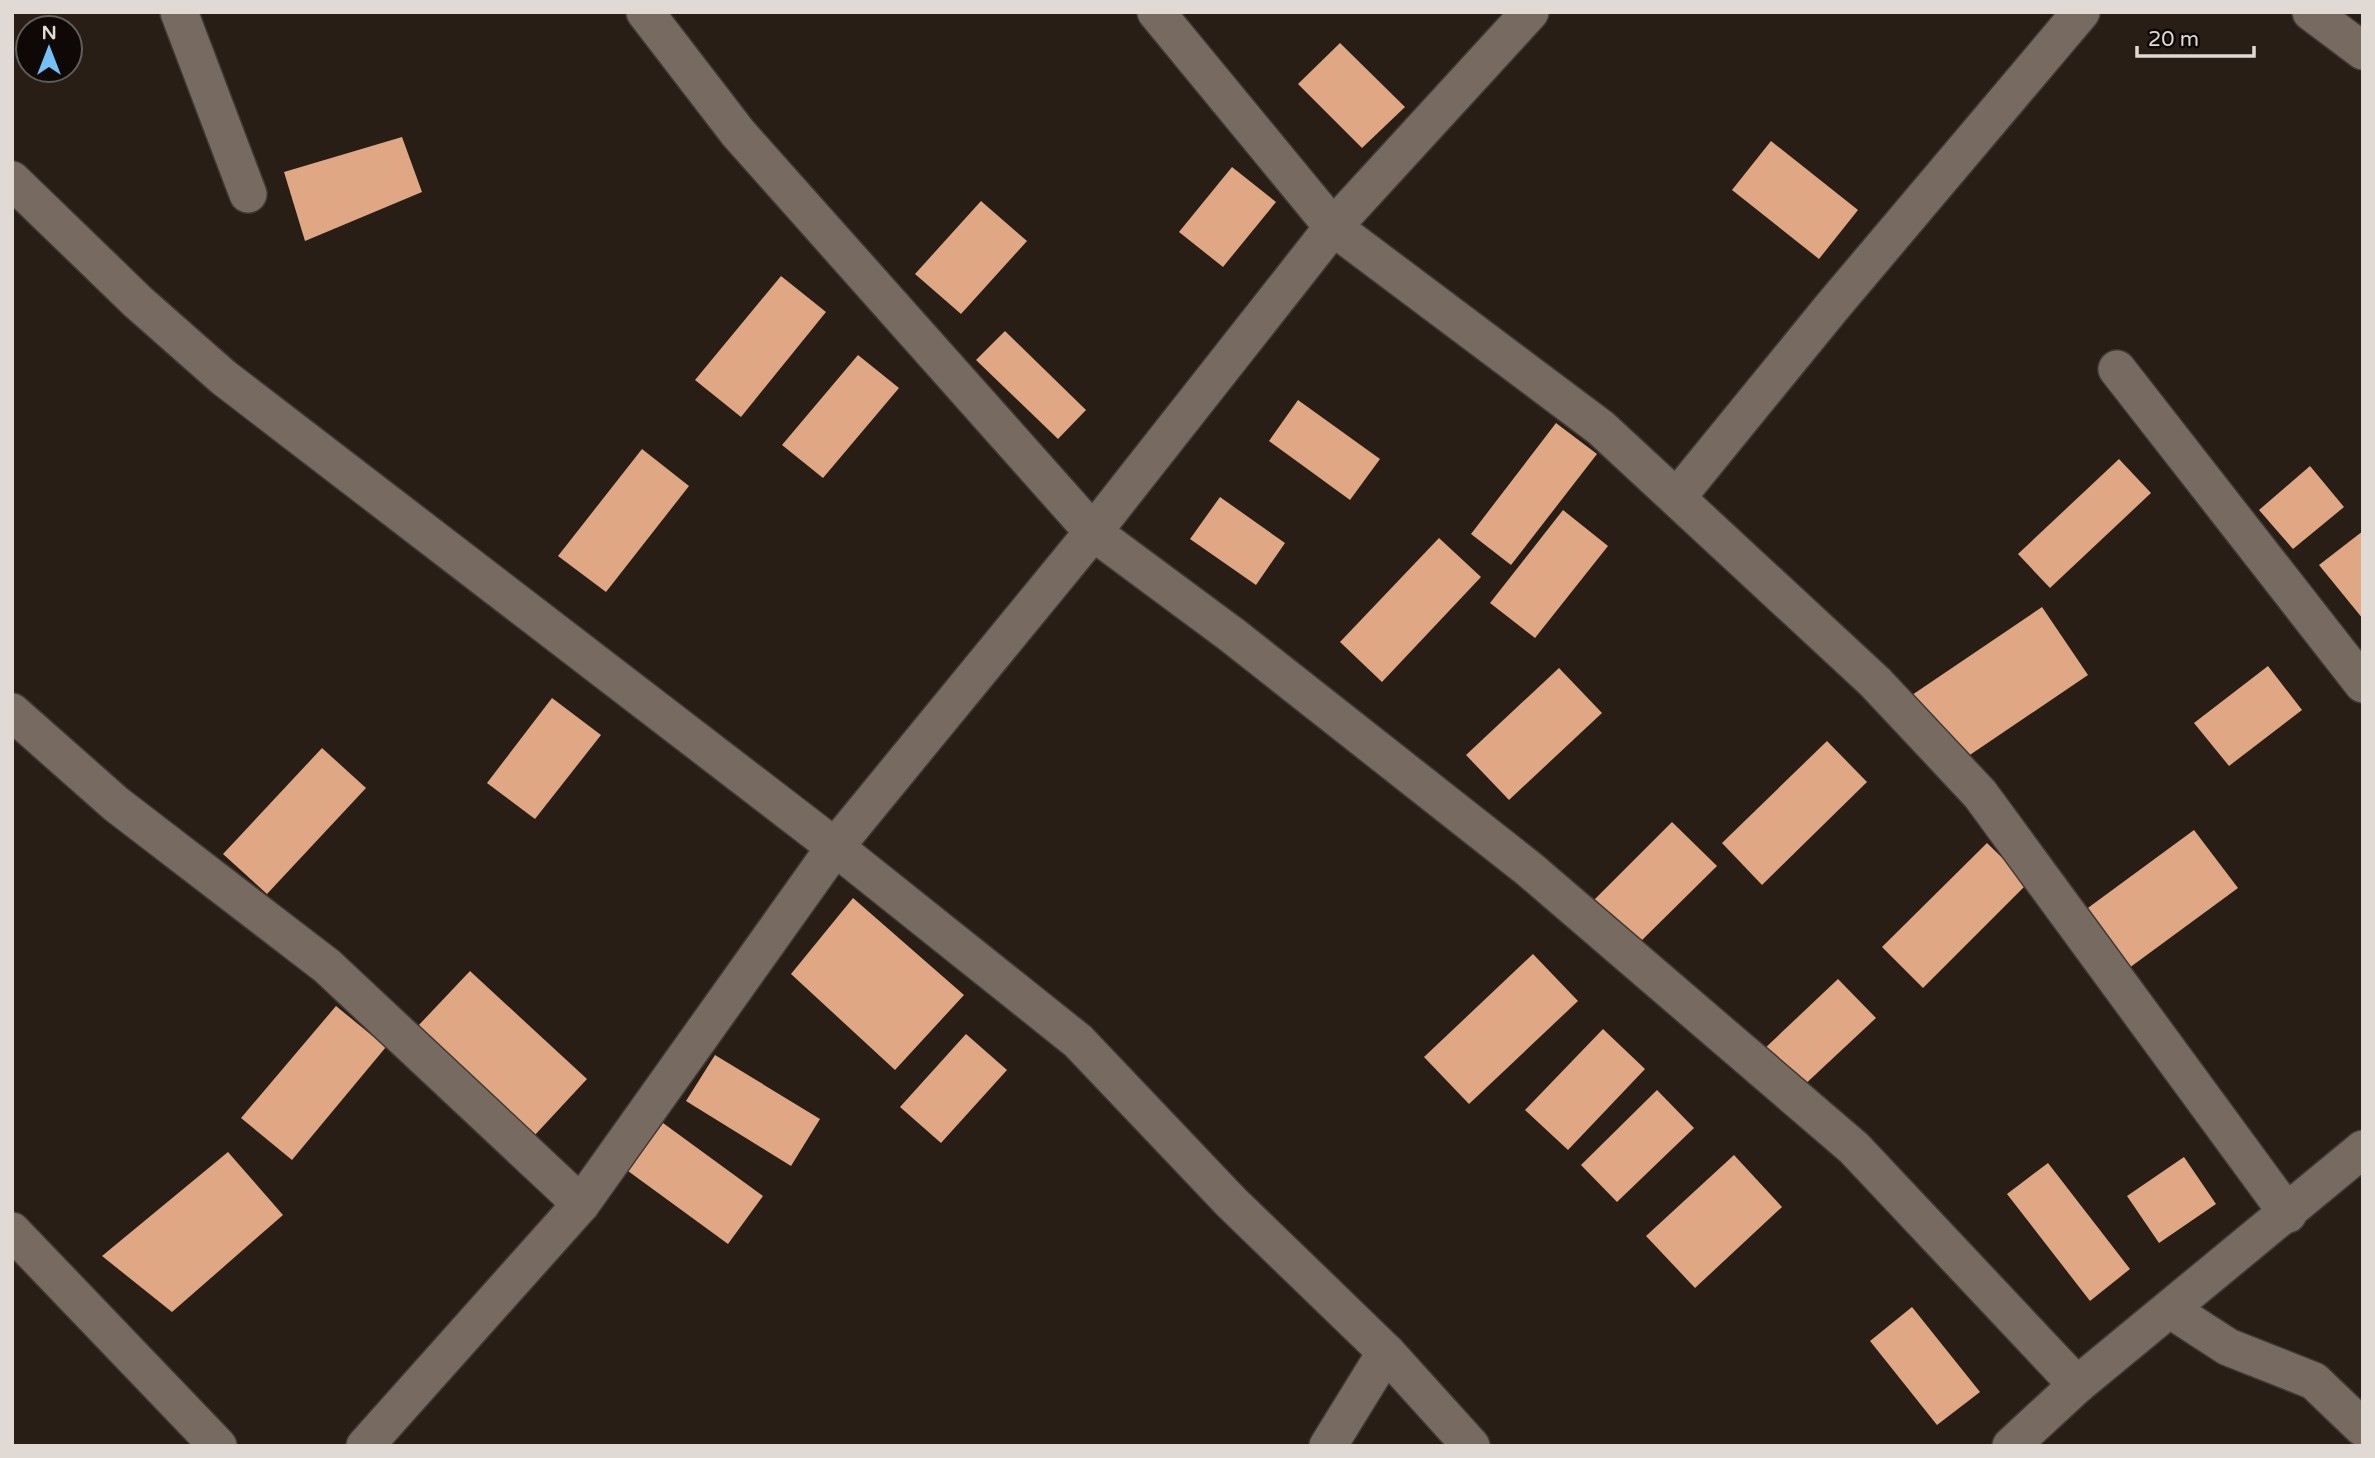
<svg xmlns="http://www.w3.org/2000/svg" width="2375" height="1458" font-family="'Varela Round',sans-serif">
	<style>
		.building { fill: #dfa783 }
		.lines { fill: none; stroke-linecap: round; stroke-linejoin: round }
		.street-casing { stroke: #433a35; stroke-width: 40 }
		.street { stroke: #776b61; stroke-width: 37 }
	</style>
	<rect width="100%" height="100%" fill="#281e16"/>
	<!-- building -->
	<g class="building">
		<path d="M1340 43 1405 107 1362 148 1298 84Z"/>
		<path d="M402 137 422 192 305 241 284 172Z"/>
		<path d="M1771 141 1858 210 1819 259 1732 190Z"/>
		<path d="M1232 167 1276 202 1223 267 1179 232Z"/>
		<path d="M981 201 1027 241 961 314 915 274Z"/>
		<path d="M781 276 826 312 741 417 695 380Z"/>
		<path d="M1005 331 1086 410 1058 439 976 360Z"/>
		<path d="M858 355 899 388 823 478 782 445Z"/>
		<path d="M1298 400 1380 459 1350 500 1269 441Z"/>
		<path d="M1556 423 1597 454 1511 565 1471 534Z"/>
		<path d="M642 449 689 486 606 592 558 556Z"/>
		<path d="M2119 459 2151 493 2050 588 2018 554Z"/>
		<path d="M2310 466 2344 507 2293 549 2259 510Z"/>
		<path d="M1220 497 1285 543 1256 585 1190 539Z"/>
		<path d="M1563 510 1608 546 1535 638 1490 603Z"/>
		<path d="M2363 531V619L2319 565Z"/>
		<path d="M1439 538 1481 577 1382 682 1340 642Z"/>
		<path d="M2042 607 2088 675 1958 763 1912 695Z"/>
		<path d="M2268 666 2302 710 2229 766 2194 723Z"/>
		<path d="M1559 668 1602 713 1509 800 1466 755Z"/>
		<path d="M552 698 601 735 535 819 487 783Z"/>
		<path d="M1827 741 1867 782 1762 885 1722 843Z"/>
		<path d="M322 748 366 788 267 894 223 854Z"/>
		<path d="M1672 822 1717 866 1635 947 1591 903Z"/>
		<path d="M2194 830 2238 888 2125 971 2081 913Z"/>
		<path d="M1987 843 2028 883 1923 988 1882 947Z"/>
		<path d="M853 898 964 995 895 1070 791 974Z"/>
		<path d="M1533 954 1578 1001 1469 1104 1424 1057Z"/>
		<path d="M470 971 587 1079 534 1136 417 1027Z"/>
		<path d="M1838 979 1876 1018 1800 1089 1763 1050Z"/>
		<path d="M336 1006 386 1047 292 1160 241 1118Z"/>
		<path d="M1603 1029 1645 1069 1568 1150 1525 1110Z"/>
		<path d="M966 1034 1007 1070 941 1143 900 1107Z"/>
		<path d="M715 1055 820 1119 791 1166 686 1101Z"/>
		<path d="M1657 1090 1694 1128 1617 1202 1581 1165Z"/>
		<path d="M663 1123 763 1196 728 1244 628 1171Z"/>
		<path d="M228 1152 283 1215 172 1312 102 1256Z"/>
		<path d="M1734 1155 1782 1207 1695 1288 1646 1236Z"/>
		<path d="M2184 1157 2216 1204 2159 1243 2127 1196Z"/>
		<path d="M2048 1163 2130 1269 2090 1301 2007 1194Z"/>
		<path d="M1912 1307 1980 1392 1937 1425 1870 1341Z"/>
	</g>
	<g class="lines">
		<!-- street casing -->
		<g class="street-casing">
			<g id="street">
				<path d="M179 12 248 194"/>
				<path d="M645 12 738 133 1093 532 1232 635 1529 869 1854 1148 2077 1385"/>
				<path d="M1156 12 1333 227 1601 428 1875 682 1980 794 2288 1214"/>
				<path d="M2311 12 2363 51"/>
				<path d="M12 180 138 302 223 377 835 847 1078 1041 1231 1202 1386 1352 1471 1446"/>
				<path d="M2117 369 2363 684"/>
				<path d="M1678 496 1832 307 2081 12"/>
				<path d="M12 712 116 804 327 966 581 1204"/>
				<path d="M12 1231 218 1446"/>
				<path d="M2171 1310 2228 1347 2314 1381 2363 1428"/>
				<path d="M365 1446 581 1204 835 847 1093 532 1333 227 1530 12"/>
				<path d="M1328 1446 1386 1352"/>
				<path d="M2011 1446 2077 1385 2363 1149"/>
			</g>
		</g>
		<!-- street -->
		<use href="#street" class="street"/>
	</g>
	<!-- border -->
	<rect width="2375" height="1458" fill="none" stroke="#e1dad4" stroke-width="28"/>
	<!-- north arrow -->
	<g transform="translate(49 49)"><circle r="33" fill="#0e0906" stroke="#625d58" stroke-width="2"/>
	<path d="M0-5L12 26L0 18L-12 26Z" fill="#75c0f6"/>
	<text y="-10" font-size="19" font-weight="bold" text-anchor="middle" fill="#e1dad4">N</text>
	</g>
	<!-- scale -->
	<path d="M2137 46v10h117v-10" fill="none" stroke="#e1dad4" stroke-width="3.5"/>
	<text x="2148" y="46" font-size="21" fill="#e1dad4" stroke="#0e0906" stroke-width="5" paint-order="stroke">20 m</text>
</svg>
